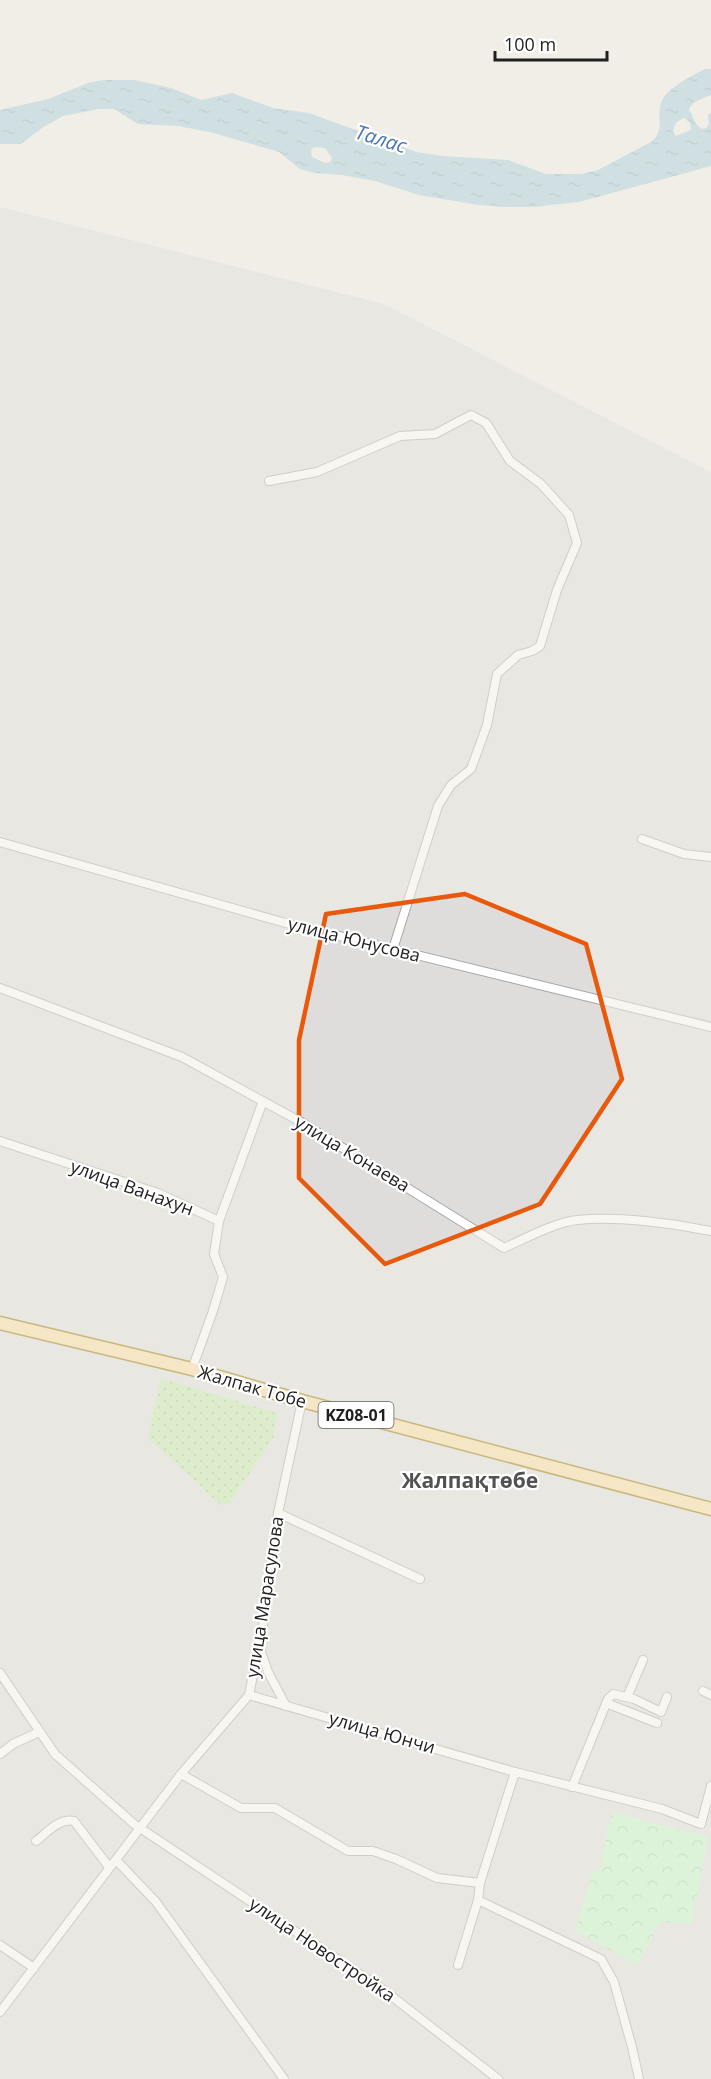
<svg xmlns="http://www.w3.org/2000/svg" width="711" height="2079" font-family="'Open Sans',sans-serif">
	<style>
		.residential { fill: #dedddc }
		.grass { fill: url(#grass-dots) }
		.park { fill: url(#park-crowns) }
		.water { fill: url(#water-ripples); fill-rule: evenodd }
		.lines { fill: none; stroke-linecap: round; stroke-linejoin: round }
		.street-casing { stroke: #a6a6a6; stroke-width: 10 }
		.primary-casing { stroke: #9a7501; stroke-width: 15 }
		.street { stroke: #fff; stroke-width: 8 }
		.primary { stroke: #fbdca0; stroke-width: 12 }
		.marked { fill: none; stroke: #e8590c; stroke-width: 4.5; stroke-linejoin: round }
		.labels { text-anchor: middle; stroke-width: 4.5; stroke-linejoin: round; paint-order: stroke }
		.shield { fill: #fff; stroke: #626262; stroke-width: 1.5 }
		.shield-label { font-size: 16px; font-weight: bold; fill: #1f1f1f }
		.street-label { font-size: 18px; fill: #1f1f1f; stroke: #fff }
		.water-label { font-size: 20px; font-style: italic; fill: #4c75af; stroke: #fff }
		.quarter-label { font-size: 21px; font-weight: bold; fill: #525252; stroke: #fff }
	</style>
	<defs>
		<pattern id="grass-dots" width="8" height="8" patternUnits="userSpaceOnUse" patternTransform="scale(1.5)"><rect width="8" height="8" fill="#c5eaac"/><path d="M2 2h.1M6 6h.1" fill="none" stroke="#a9c894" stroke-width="1.8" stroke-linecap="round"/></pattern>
		<pattern id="park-crowns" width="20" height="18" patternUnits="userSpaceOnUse" patternTransform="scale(1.5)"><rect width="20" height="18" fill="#c4f9cd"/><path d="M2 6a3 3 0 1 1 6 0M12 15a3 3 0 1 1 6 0" fill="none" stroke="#a8d5b0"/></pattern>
		<pattern id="water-ripples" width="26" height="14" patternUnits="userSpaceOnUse" patternTransform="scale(1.5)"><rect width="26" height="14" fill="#a7ccdd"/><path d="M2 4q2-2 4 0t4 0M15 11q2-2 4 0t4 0" fill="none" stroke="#8fafbd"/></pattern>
	</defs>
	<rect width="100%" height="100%" fill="#f0eee6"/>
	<!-- residential -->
	<path class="residential" d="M0 207 384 304 711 472V2079H0Z"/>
	<!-- grass -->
	<path class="grass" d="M161 1378 277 1413 274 1436 230 1503 221 1505 148 1438Z"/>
	<!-- park -->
	<path class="park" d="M612 1812 708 1837 692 1924 660 1922 637 1965 575 1931 593 1870 599 1872Z"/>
	<!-- water -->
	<path class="water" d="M705 69H711V95L694 102 689 109 696 124 702 129 706 128 709 124 708 115 711 112V166L579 202 531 207H509L479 205 419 195 375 181 342 175 315 173 300 169 279 152 210 132 178 126 138 124 114 109H99L63 116 42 128 21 144H0V110L48 99 88 83 103 80H135L171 88 201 100 232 93 273 108 309 113 416 152 442 156 508 160 546 174H582L598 170 651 142C666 129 656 119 661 103 665 89 693 75 705 69ZM685 118 690 123 691 130 676 136 673 132C674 124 677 120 685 118ZM314 147 325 148 332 158 331 162 325 163 312 157 311 150Z"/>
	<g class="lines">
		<!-- street casing -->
		<g class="street-casing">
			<g id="street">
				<path d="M269 481 317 472 400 436 435 434 471 415 486 423 510 461 541 484 569 515 577 543 557 590 540 646 532 651 518 655 497 674 487 725 471 769 451 785 438 806 393 949"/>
				<path d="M642 839 684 854 711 857"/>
				<path d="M0 842 282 922 711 1027"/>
				<path d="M0 988 182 1057 301 1122 504 1248C524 1239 556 1222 577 1220 617 1216 672 1223 711 1231"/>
				<path d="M0 1141 158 1193 219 1221 214 1254 223 1277 213 1311 192 1369"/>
				<path d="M219 1221 263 1101"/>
				<path d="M278 1513 420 1579"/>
				<path d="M260 1649 268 1672 286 1706"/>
				<path d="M0 1673 55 1754 134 1824 385 1991 498 2079"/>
				<path d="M703 1691 711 1695"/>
				<path d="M249 1695 515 1772 662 1809 701 1824 711 1786"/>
				<path d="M627 1697 643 1660"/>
				<path d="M606 1703 657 1723"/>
				<path d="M0 1754 13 1744 39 1732"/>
				<path d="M181 1774 241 1808H275L348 1851H373L396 1859 437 1878 480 1883"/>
				<path d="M572 1787 608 1699 613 1694 634 1699 661 1712 667 1697"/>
				<path d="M36 1841C47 1833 59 1818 74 1821L109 1867"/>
				<path d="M116 1860 156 1902 284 2079"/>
				<path d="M478 1900 601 1959 614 1982 632 2047 639 2079"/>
				<path d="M0 1945 34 1968"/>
				<path d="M458 1965 478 1900 480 1883 515 1772"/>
				<path d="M0 2012 181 1774 249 1695 263 1625 278 1513 302 1401"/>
			</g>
		</g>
		<!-- primary casing -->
		<g class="primary-casing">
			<path id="primary" d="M0 1323 192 1369 302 1401 711 1509"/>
		</g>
		<!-- street -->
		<use href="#street" class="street"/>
		<!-- primary -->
		<use href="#primary" class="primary"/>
	</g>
	<!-- marked area -->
	<path d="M0 0H711V2079H0ZM465 894 586 944 622 1079 540 1204 385 1264 299 1178V1040L326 914Z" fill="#f0eee6" fill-opacity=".55" fill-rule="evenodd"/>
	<path class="marked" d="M465 894 586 944 622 1079 540 1204 385 1264 299 1178V1040L326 914Z"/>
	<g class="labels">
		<!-- shield labels -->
		<rect class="shield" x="318.5" y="1402" width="75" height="26" rx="4.5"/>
		<g class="shield-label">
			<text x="356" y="1421">KZ08-01</text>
		</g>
		<!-- street labels -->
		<g class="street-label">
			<text transform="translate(354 940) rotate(14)" y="6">улица Юнусова</text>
			<text transform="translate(352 1154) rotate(31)" y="6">улица Конаева</text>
			<text transform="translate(132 1188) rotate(20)" y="6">улица Ванахун</text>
			<text transform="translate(252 1387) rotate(16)" y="6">Жалпак Тобе</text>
			<text transform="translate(265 1597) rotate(-81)" y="6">улица Марасулова</text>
			<text transform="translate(382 1733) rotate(16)" y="6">улица Юнчи</text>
			<text transform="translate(322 1950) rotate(34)" y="6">улица Новостройка</text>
		</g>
		<!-- water labels -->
		<g class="water-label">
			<text transform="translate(381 139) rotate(17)" y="7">Талас</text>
		</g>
		<!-- quarter labels -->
		<g class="quarter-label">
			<text x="470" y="1488">Жалпақтөбе</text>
		</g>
	</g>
	<!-- scale -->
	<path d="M495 51v9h112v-9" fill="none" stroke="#1f1f1f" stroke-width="3"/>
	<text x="504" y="51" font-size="18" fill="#1f1f1f" stroke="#ffffff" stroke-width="4.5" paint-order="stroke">100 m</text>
</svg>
